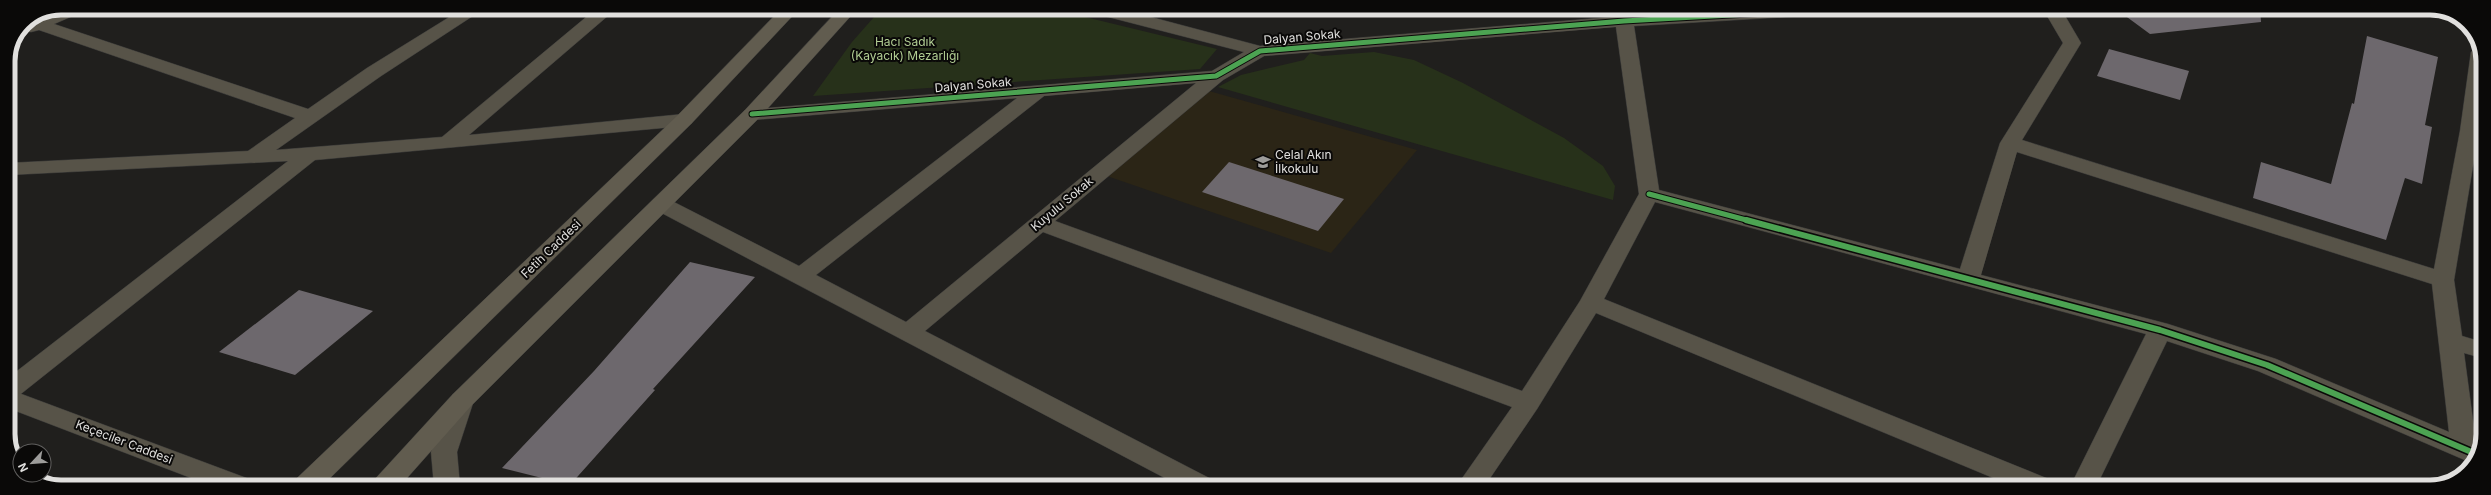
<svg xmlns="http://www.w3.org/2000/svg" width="2491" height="495" font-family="Inter,sans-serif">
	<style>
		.education { fill: #2b2516 }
		.green { fill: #27311a }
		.building { fill: #6d686d }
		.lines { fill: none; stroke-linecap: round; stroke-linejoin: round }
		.minor-casing { stroke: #3a3a39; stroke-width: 1 }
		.tertiary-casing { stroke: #3a3a39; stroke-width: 1 }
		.primary-casing { stroke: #3a3a39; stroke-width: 1 }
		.minor { fill: #575348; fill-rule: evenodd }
		.tertiary { fill: #575348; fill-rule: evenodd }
		.primary { fill: #615c4f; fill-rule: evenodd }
		.cycleway-far1-casing { stroke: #0a0908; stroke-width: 7 }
		.cycleway-casing { stroke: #0a0908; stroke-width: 9 }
		.cycleway-far1 { stroke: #4ca352; stroke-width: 5 }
		.cycleway { stroke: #4ca352; stroke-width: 6 }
		.labels { text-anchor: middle; stroke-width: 4; stroke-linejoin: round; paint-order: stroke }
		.street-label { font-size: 12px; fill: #e1e0de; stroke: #0a0908 }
		.park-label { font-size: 12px; fill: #b1cd93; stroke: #0a0908 }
		.poi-label { font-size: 12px; fill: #e1e0de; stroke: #0a0908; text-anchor: start }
		.rim { fill: none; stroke: #e1e0de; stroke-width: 5 }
	</style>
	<rect width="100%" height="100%" fill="#201f1d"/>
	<!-- education -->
	<path class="education" d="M1209 91 1417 150 1331 253 1104 175Z"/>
	<!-- green -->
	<g class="green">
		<path d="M882 8H1048L1217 49 1200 69 813 96 852 42Z"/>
		<path d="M1374 52 1414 60 1463 83 1564 138 1603 166 1615 186 1613 200 1218 87 1241 75 1304 60 1310 53 1322 56Z"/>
	</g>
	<!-- building -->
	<g class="building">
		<path d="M2116 9H2260L2261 22 2150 34Z"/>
		<path d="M2367 36 2438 57 2425 125 2432 127 2422 184 2405 178 2386 240 2253 198 2261 162 2331 184 2352 103 2354 104Z"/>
		<path d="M2109 49 2189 71 2180 100 2097 76Z"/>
		<path d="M1229 162 1344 199 1318 231 1202 192Z"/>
		<path d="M690 262 755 277 653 389 655 390 570 485 502 468 594 371Z"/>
		<path d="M299 290 373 311 295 375 219 352Z"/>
	</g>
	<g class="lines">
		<!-- minor casing -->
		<g class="minor-casing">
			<g id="minor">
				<path d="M62 8H85L82 12 54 24 308 109 367 68 464 8H485L381 76 276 150 442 137 597 8H617L469 135 684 114 691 116 694 120 691 124 684 126 315 160 17 397 8 400V378L288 161 8 175V163L248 151 295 118 39 30 31 32 25 31 22 27 24 24Z"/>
				<path d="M1087 8H1117L1260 46 1624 16 1749 9H1845L1842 13 1836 14 1634 26 1659 190 1960 269 2000 143 2063 43 2043 9H2061L2081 43 2022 140 2434 269 2460 131 2471 52 2478 47 2483 58V106L2454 280 2462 336 2482 342V358L2464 353 2476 443 2481 445 2471 462 2467 461 2258 371 2167 341 2096 487H2070L2146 334 1655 202 1604 299 2051 480 2055 487H2015L1596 313 1537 409 1484 487H1456L1512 407 1043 232 925 331 1211 479 1215 486H1180L654 209 650 204 654 199 661 197 668 199 799 266 1017 98 752 120 745 118 742 114 745 110 1212 71 1244 52 1089 12ZM1616 27 1639 194 1580 301 1522 391 1055 221 1223 80 1264 56ZM1196 83 906 322 816 275 1044 96ZM2017 152 2432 284 2449 432 2276 359 2168 324 1981 275Z"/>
			</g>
		</g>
		<!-- tertiary casing -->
		<g class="tertiary-casing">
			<g id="tertiary">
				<path d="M8 389 249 479 253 486H212L8 408Z"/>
				<path d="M462 391 471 394 474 400 457 452 460 486H434L431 452 450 400 453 394Z"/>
			</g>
		</g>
		<!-- primary casing -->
		<g class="primary-casing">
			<g id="primary">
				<path d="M782 8H800L691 124 322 486H292L296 479 677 116Z"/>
				<path d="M840 8H858L759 118 471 406 400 486H371L375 479 453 394 745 110Z"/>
			</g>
		</g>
		<!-- minor -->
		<use href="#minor" class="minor"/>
		<!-- tertiary -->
		<use href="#tertiary" class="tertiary"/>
		<!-- primary -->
		<use href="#primary" class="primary"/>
		<!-- cycleway-far1 casing -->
		<g class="cycleway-far1-casing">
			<g id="cycleway-far1">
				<path d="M752 114 1216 76 1260 51 1624 21 1836 9"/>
				<path d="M1649 194 1750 221"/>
			</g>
		</g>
		<!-- cycleway casing -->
		<g class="cycleway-casing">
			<path id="cycleway" d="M1746 220 2160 330 2267 365 2476 454"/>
		</g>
		<!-- cycleway-far1 -->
		<use href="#cycleway-far1" class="cycleway-far1"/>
		<!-- cycleway -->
		<use href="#cycleway" class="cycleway"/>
	</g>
	<!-- icons -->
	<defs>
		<g id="school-bare" transform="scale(1.2)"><path d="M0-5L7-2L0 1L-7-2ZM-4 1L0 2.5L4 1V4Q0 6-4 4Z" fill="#9d9c9a" stroke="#0a0908" stroke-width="2.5" paint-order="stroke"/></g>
	</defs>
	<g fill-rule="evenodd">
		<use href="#school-bare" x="1263" y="162"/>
	</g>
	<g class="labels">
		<!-- street labels -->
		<g class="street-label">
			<text transform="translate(1302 37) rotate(-5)" y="4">Dalyan Sokak</text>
			<text transform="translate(973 85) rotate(-5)" y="4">Dalyan Sokak</text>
			<text transform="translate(1062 204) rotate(-40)" y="4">Kuyulu Sokak</text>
			<text transform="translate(551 249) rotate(-44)" y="4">Fetih Caddesi</text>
			<text transform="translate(124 442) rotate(21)" y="4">Keçeciler Caddesi</text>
		</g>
		<!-- park labels -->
		<g class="park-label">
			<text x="905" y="46">Hacı Sadık<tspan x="905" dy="14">(Kayacık) Mezarlığı</tspan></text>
		</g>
		<!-- poi labels -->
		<g class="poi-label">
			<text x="1275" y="159">Celal Akın<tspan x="1275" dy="14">İlkokulu</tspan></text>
		</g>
	</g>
	<!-- crop -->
	<path d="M0 0H2491V495H0ZM61 15H2430A46 46 0 0 1 2476 61V434A46 46 0 0 1 2430 480H61A46 46 0 0 1 15 434V61A46 46 0 0 1 61 15Z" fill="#0a0908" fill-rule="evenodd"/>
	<path class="rim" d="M61 15H2430A46 46 0 0 1 2476 61V434A46 46 0 0 1 2430 480H61A46 46 0 0 1 15 434V61A46 46 0 0 1 61 15Z"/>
	<!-- north arrow -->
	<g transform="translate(32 463) rotate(244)"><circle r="19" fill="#0a0908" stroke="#605f5e"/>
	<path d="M0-3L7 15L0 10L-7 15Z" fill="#9d9c9a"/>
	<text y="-6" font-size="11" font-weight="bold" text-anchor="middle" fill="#e1e0de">N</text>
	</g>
</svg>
